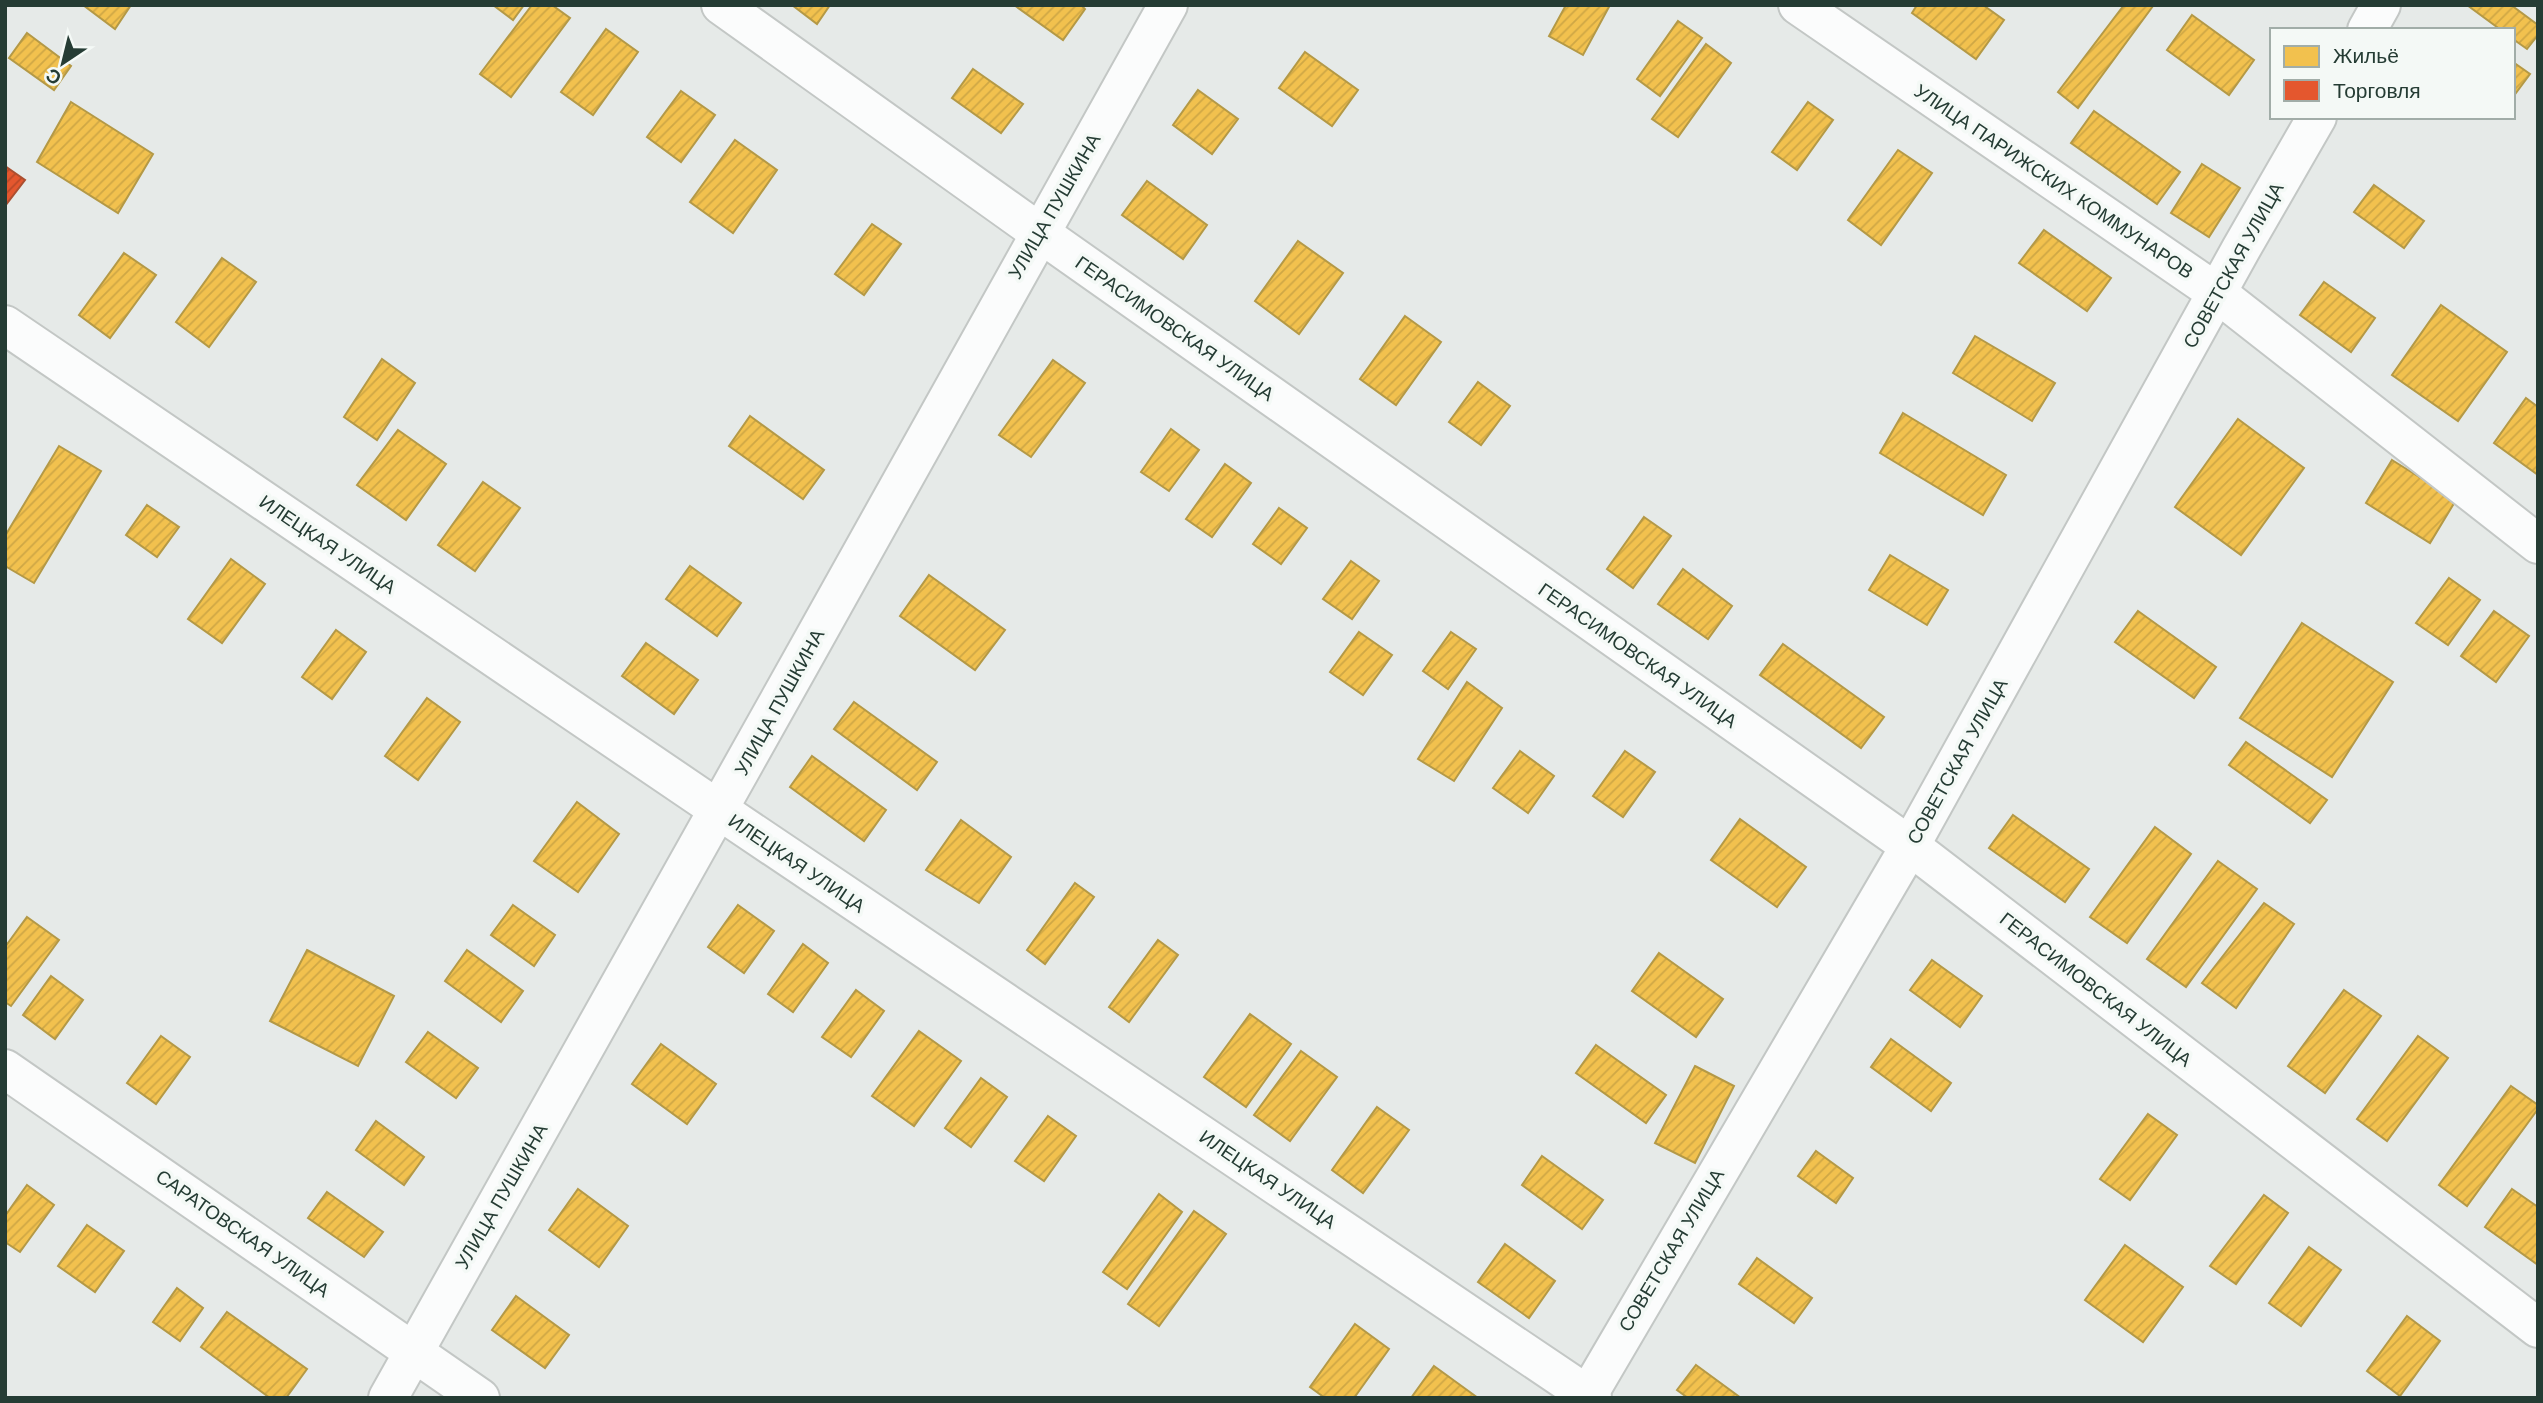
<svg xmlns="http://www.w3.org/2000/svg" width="2543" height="1403" font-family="Arial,sans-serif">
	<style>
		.homes { fill: url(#homes-hatch); stroke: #b49946; stroke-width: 2 }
		.shops { fill: url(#shops-hatch); stroke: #ab4f30; stroke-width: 2 }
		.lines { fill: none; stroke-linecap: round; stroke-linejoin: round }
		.minor-casing { stroke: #c3c7c5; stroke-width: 42 }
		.minor { stroke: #fbfcfc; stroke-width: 38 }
		.labels { text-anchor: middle; stroke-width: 7; stroke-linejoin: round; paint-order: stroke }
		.street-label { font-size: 19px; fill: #253c34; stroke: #f4f9f6 }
	</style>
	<defs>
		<pattern id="homes-hatch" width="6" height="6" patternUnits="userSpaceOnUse" patternTransform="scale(1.75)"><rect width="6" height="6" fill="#f2c14e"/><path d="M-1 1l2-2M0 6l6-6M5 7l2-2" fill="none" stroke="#cfa745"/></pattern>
		<pattern id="shops-hatch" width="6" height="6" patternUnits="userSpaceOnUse" patternTransform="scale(1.75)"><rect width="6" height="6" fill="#e4572e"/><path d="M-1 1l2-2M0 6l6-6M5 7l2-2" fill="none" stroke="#b94928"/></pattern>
	</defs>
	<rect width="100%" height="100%" fill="#e6eae8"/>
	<!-- homes -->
	<g class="homes">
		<path d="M83 5H131L115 29Z"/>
		<path d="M493 5H524L513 20Z"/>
		<path d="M532 5H552L570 18 511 97 480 74Z"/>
		<path d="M792 5H830L817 24Z"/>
		<path d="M1014 5H1081L1085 9 1063 40Z"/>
		<path d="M1566 5H1610L1583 55 1549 36Z"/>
		<path d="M1917 5H1983L2004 20 1976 59 1912 13Z"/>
		<path d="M2124 5 2153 6 2078 108 2058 92Z"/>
		<path d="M2467 5H2511L2538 25V35L2527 49 2513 39V30H2501Z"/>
		<path d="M2192 15 2254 60 2229 95 2167 50Z"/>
		<path d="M1678 21 1702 38 1660 96 1637 79Z"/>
		<path d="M606 29 638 52 593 115 561 92Z"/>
		<path d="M27 33 71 66 54 90 9 58Z"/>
		<path d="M1706 44 1731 63 1678 137 1652 119Z"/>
		<path d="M1305 52 1358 90 1332 126 1279 88Z"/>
		<path d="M2513 62 2530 74 2513 97Z"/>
		<path d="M973 69 1023 104 1001 133 952 98Z"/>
		<path d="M1198 90 1238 119 1212 154 1173 125Z"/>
		<path d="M681 91 715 115 681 162 647 137Z"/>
		<path d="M71 102 153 154 118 213 37 162Z"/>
		<path d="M1808 102 1833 120 1797 170 1772 152Z"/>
		<path d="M2094 111 2180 172 2157 204 2071 143Z"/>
		<path d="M735 140 777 170 733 233 690 202Z"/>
		<path d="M1898 150 1932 173 1881 245 1848 220Z"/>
		<path d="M2202 164 2240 188 2209 237 2171 213Z"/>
		<path d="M1147 181 1207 225 1183 259 1122 215Z"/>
		<path d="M2374 185 2424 221 2404 248 2354 212Z"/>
		<path d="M872 224 901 244 864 295 835 274Z"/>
		<path d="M2044 230 2111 278 2087 311 2019 263Z"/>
		<path d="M1298 241 1343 273 1299 334 1255 301Z"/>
		<path d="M124 253 156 275 110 338 79 315Z"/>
		<path d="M222 258 256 282 209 347 176 322Z"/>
		<path d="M2324 282 2375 318 2351 352 2300 315Z"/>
		<path d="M2441 305 2507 352 2458 421 2392 375Z"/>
		<path d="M1405 316 1441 342 1396 405 1360 379Z"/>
		<path d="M1975 336 2055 383 2032 421 1953 373Z"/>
		<path d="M382 359 415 383 377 440 344 417Z"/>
		<path d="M1053 360 1085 383 1031 457 999 435Z"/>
		<path d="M1478 382 1510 406 1481 445 1449 422Z"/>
		<path d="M2526 398 2538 407V475L2494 443Z"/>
		<path d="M1903 413 2006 475 1983 515 1880 453Z"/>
		<path d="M750 416 824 470 803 499 729 446Z"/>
		<path d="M2238 419 2304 468 2241 555 2175 507Z"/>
		<path d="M1171 429 1199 450 1169 491 1141 472Z"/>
		<path d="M398 430 446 464 406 520 357 485Z"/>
		<path d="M59 446 101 471 34 583 5 566V536Z"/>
		<path d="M2392 460 2456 500 2430 543 2366 503Z"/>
		<path d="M1225 464 1251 483 1212 537 1186 519Z"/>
		<path d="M483 482 520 508 475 571 438 545Z"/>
		<path d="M147 505 179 527 157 557 126 535Z"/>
		<path d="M1279 508 1307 528 1281 564 1253 544Z"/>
		<path d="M1644 517 1671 536 1633 588 1607 569Z"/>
		<path d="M1890 555 1948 590 1927 625 1869 590Z"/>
		<path d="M231 559 265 584 222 643 188 619Z"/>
		<path d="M1351 561 1379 581 1352 619 1323 599Z"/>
		<path d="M690 566 741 603 717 636 666 599Z"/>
		<path d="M1683 569 1732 606 1708 639 1658 604Z"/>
		<path d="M929 575 1005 630 975 670 900 616Z"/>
		<path d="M2449 578 2480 600 2448 645 2416 623Z"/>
		<path d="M2138 611 2216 667 2194 698 2115 642Z"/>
		<path d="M2494 611 2529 636 2496 682 2461 656Z"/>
		<path d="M2302 623 2393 682 2332 777 2240 718Z"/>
		<path d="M336 630 366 652 332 699 302 677Z"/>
		<path d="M1359 632 1392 655 1363 695 1330 672Z"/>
		<path d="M1451 632 1476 649 1448 689 1423 671Z"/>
		<path d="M646 643 698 680 674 714 622 676Z"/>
		<path d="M1783 644 1884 717 1861 748 1760 675Z"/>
		<path d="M1467 682 1502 708 1454 781 1418 759Z"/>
		<path d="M427 698 460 722 418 780 385 756Z"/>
		<path d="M854 702 937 762 917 790 834 729Z"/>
		<path d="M2246 742 2327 800 2310 823 2229 765Z"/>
		<path d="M1520 751 1554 776 1528 813 1493 788Z"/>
		<path d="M1625 751 1655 772 1623 817 1593 796Z"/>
		<path d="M812 756 886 810 864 841 790 787Z"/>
		<path d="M577 802 619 834 578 892 534 861Z"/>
		<path d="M2013 815 2089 869 2065 902 1989 848Z"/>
		<path d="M1740 819 1806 867 1777 907 1711 860Z"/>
		<path d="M961 820 1011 857 979 903 926 870Z"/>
		<path d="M2155 827 2191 854 2127 943 2090 917Z"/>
		<path d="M2218 861 2257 889 2186 987 2147 959Z"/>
		<path d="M1075 883 1094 897 1045 964 1027 950Z"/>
		<path d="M2264 903 2294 924 2236 1008 2202 983Z"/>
		<path d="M513 905 555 935 534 966 491 935Z"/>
		<path d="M738 905 774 931 744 973 708 947Z"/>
		<path d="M27 917 59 940 11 1006 5 1002V947Z"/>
		<path d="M1158 940 1178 955 1129 1022 1109 1007Z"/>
		<path d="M803 944 828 963 793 1012 768 994Z"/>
		<path d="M307 950 394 996 358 1066 270 1021Z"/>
		<path d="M467 950 523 991 501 1022 445 981Z"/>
		<path d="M1659 953 1723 999 1696 1037 1632 991Z"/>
		<path d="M1932 960 1982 996 1960 1027 1910 990Z"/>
		<path d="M51 976 83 1000 55 1039 23 1015Z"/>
		<path d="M856 990 884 1011 851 1057 822 1037Z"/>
		<path d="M2344 990 2381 1016 2325 1093 2288 1066Z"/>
		<path d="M1250 1014 1291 1044 1246 1107 1204 1077Z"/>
		<path d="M919 1031 961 1061 914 1126 872 1096Z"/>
		<path d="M428 1032 478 1068 456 1098 406 1062Z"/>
		<path d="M161 1036 190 1057 156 1104 127 1083Z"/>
		<path d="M2418 1036 2448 1058 2387 1141 2357 1119Z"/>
		<path d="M1891 1039 1951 1083 1931 1111 1871 1067Z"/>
		<path d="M661 1044 716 1084 687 1124 632 1084Z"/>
		<path d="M1596 1045 1666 1095 1646 1123 1576 1073Z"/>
		<path d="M1301 1051 1337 1077 1290 1141 1254 1115Z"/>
		<path d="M1695 1066 1734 1086 1695 1163 1655 1143Z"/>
		<path d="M981 1078 1007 1097 971 1147 945 1128Z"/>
		<path d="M2511 1086 2538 1105V1109L2467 1206 2439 1185Z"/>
		<path d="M1377 1107 1409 1130 1363 1193 1332 1170Z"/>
		<path d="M2148 1114 2177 1135 2130 1200 2100 1179Z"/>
		<path d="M1048 1116 1076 1136 1044 1181 1015 1161Z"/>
		<path d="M376 1121 424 1157 404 1185 356 1150Z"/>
		<path d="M1816 1151 1853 1178 1836 1203 1798 1176Z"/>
		<path d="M1542 1156 1603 1200 1582 1229 1522 1185Z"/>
		<path d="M27 1185 54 1205 20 1252 5 1242V1216Z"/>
		<path d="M578 1189 628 1226 599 1267 549 1230Z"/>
		<path d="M2512 1189 2538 1207V1265L2485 1227Z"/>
		<path d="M327 1192 383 1232 364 1257 308 1218Z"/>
		<path d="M1159 1194 1182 1212 1127 1289 1103 1272Z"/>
		<path d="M2264 1195 2288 1213 2236 1284 2210 1266Z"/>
		<path d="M1194 1211 1226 1234 1159 1326 1128 1304Z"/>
		<path d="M87 1225 124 1251 95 1292 58 1266Z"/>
		<path d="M1505 1244 1555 1281 1529 1318 1478 1282Z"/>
		<path d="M2125 1245 2183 1287 2143 1342 2085 1300Z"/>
		<path d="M2309 1247 2341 1270 2301 1326 2269 1303Z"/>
		<path d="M1757 1258 1812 1298 1794 1323 1739 1284Z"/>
		<path d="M177 1288 203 1308 180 1341 153 1322Z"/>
		<path d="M516 1296 569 1335 545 1368 492 1330Z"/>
		<path d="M227 1312 307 1369 286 1398H270L201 1347Z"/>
		<path d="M2407 1316 2440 1341 2400 1396 2367 1371Z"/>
		<path d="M1355 1324 1389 1349 1354 1398H1325L1310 1387Z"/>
		<path d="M1696 1365 1741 1398H1688L1677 1390Z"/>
		<path d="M1434 1366 1478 1398H1411Z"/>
	</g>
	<!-- shops -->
	<path class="shops" d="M5 166 25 180 5 206Z"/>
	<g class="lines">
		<!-- minor casing -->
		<g class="minor-casing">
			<g id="minor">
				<path d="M721 5 1040 233 1910 846 2538 1328"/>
				<path d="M1798 5 2217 293 2538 544"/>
				<path d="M2367 30 2381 5"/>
				<path d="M5 325 719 810 1592 1398"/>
				<path d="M5 1069 480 1398"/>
				<path d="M388 1398C651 935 907 469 1168 5"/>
				<path d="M1586 1398 1910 846 2241 249 2317 117"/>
			</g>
		</g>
		<!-- minor -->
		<use href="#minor" class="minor"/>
	</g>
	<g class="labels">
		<!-- street labels -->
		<g class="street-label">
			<text transform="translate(2054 181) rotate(34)" y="7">УЛИЦА ПАРИЖСКИХ КОММУНАРОВ</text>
			<text transform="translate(1054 206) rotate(-60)" y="7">УЛИЦА ПУШКИНА</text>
			<text transform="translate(2233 265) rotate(-61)" y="7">СОВЕТСКАЯ УЛИЦА</text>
			<text transform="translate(1175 328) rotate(35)" y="7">ГЕРАСИМОВСКАЯ УЛИЦА</text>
			<text transform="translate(328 544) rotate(34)" y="7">ИЛЕЦКАЯ УЛИЦА</text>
			<text transform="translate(1638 655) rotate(35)" y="7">ГЕРАСИМОВСКАЯ УЛИЦА</text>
			<text transform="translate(779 702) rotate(-61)" y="7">УЛИЦА ПУШКИНА</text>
			<text transform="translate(1957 761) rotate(-61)" y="7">СОВЕТСКАЯ УЛИЦА</text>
			<text transform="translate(797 863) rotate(34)" y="7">ИЛЕЦКАЯ УЛИЦА</text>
			<text transform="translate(2096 989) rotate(38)" y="7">ГЕРАСИМОВСКАЯ УЛИЦА</text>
			<text transform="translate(1268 1179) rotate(34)" y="7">ИЛЕЦКАЯ УЛИЦА</text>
			<text transform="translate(501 1196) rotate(-60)" y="7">УЛИЦА ПУШКИНА</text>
			<text transform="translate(243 1233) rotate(35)" y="7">САРАТОВСКАЯ УЛИЦА</text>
			<text transform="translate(1671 1250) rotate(-59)" y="7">СОВЕТСКАЯ УЛИЦА</text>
		</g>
	</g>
	<!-- border -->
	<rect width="2543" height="1403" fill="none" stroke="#253c34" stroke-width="14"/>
	<!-- legend -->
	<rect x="2270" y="28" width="245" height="91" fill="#f4f9f6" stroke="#a1ada8" stroke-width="2"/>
	<rect x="2284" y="46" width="35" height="21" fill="#f2c14e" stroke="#a1ada8" stroke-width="2"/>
	<text x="2333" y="63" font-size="21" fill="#253c34">Жильё</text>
	<rect x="2284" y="80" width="35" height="21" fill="#e4572e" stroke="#a1ada8" stroke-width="2"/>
	<text x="2333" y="98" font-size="21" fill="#253c34">Торговля</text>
	<!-- north arrow -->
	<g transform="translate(63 63) rotate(215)" stroke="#f4f9f6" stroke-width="5" paint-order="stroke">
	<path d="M0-5L12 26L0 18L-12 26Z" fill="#253c34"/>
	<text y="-10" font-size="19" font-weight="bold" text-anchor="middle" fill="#253c34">С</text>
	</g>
</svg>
